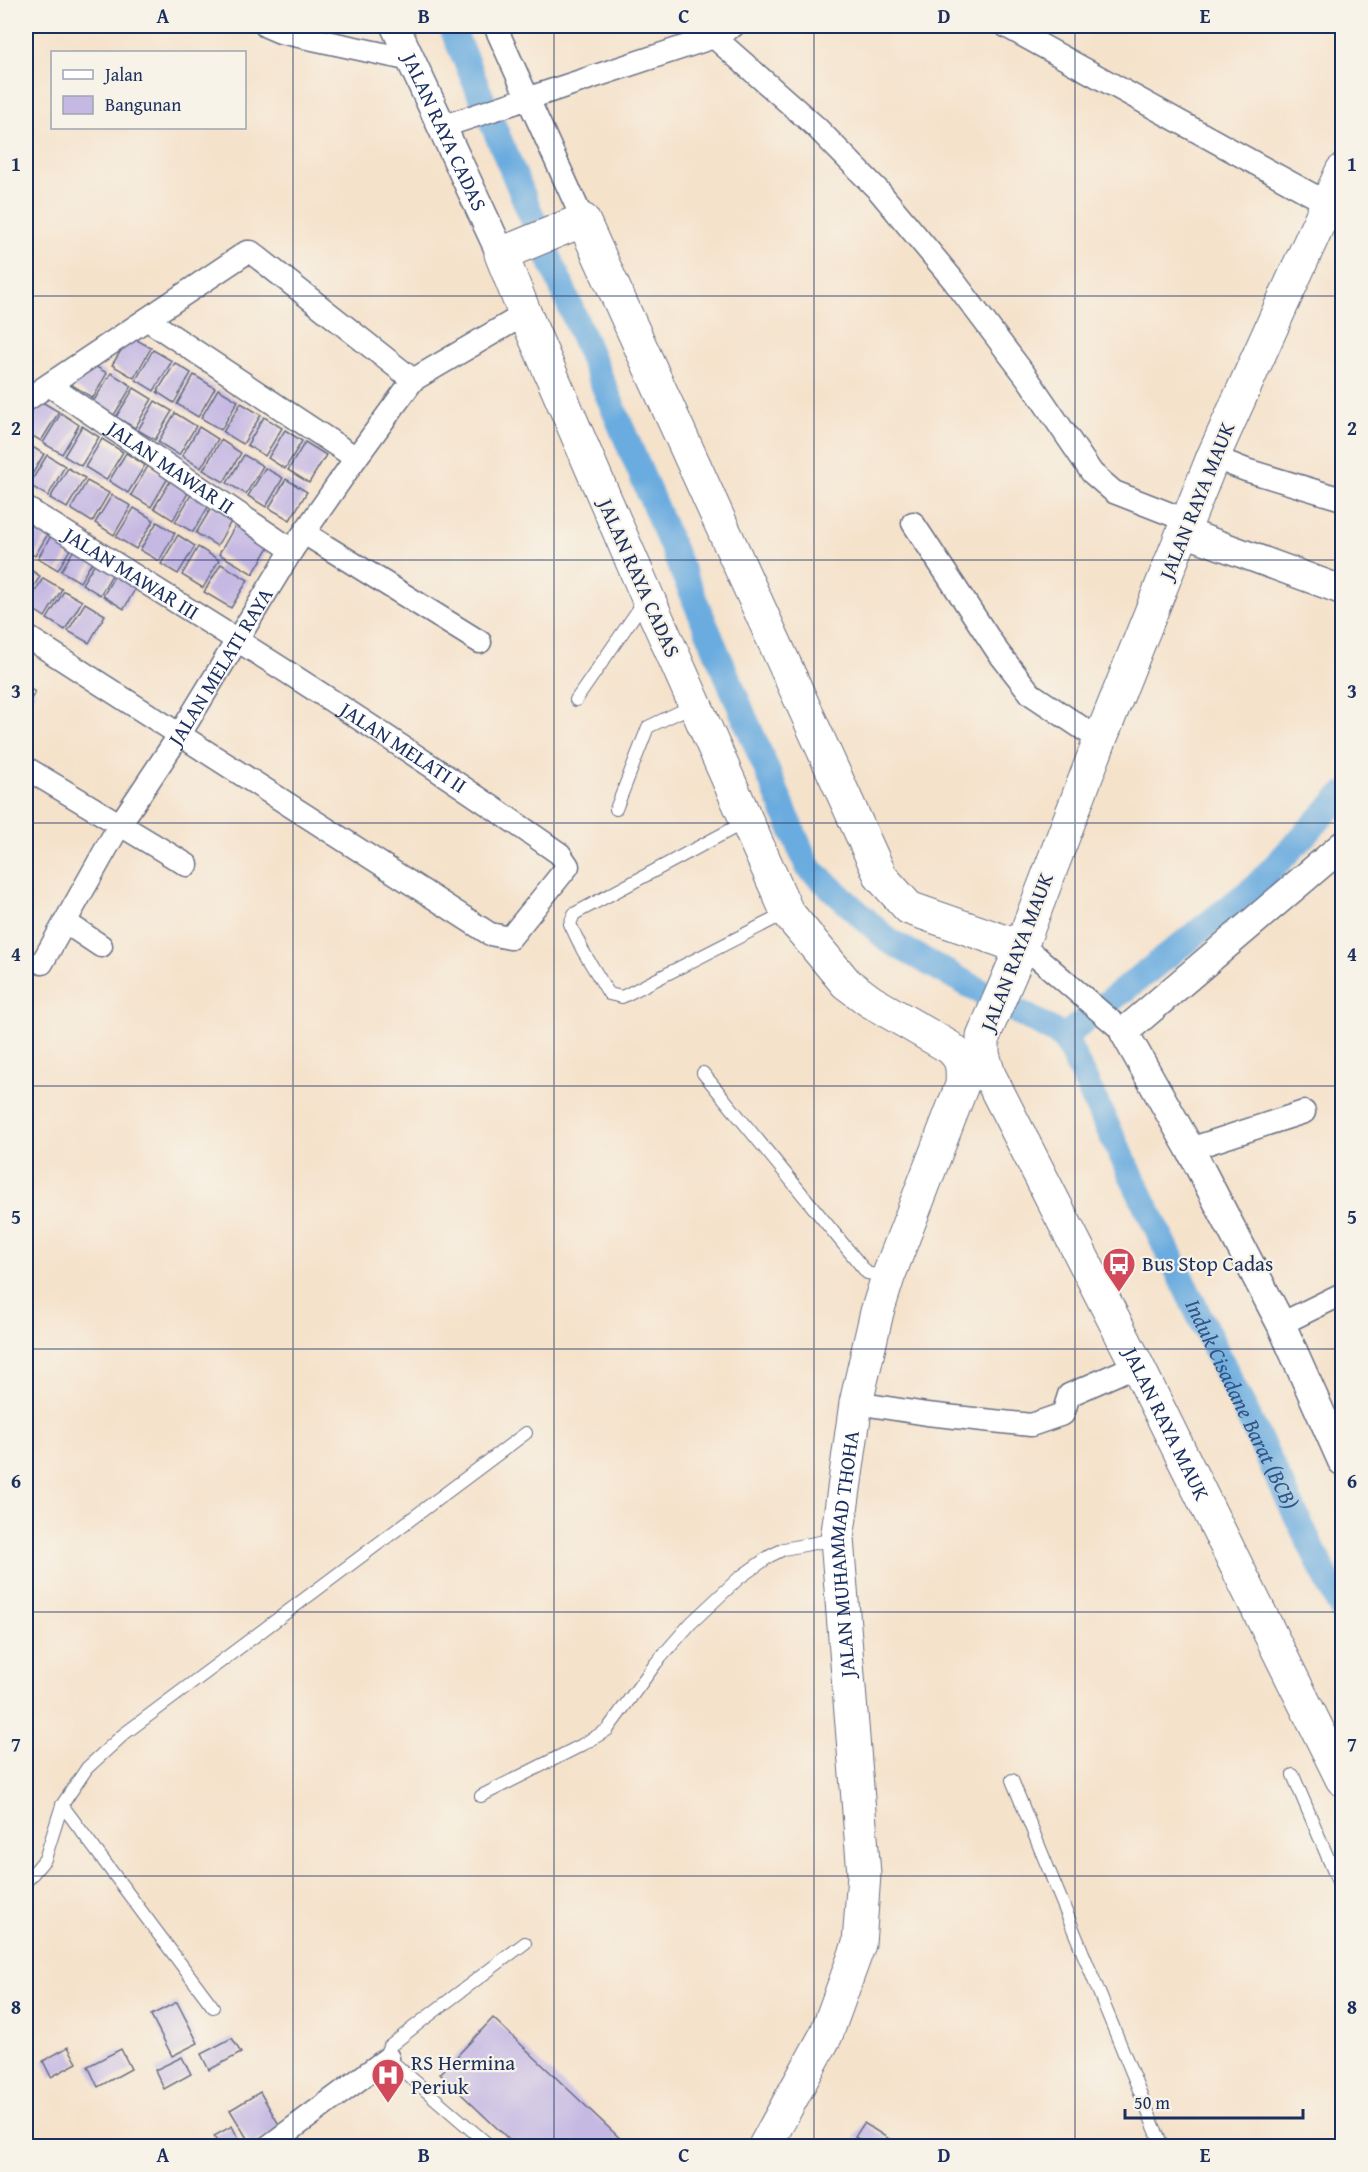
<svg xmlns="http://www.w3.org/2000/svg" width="1368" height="2172" font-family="'Gentium Book Plus',serif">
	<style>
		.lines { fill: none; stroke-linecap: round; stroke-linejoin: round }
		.canal { stroke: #6bacdf; stroke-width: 26 }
		.building { fill: #c5b8e3 }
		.service-casing { stroke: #676e84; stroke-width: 14 }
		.minor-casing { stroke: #676e84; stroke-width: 25 }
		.tertiary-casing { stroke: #676e84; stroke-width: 31 }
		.primary-casing { stroke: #676e84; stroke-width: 35 }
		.service { stroke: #fff; stroke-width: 12 }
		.minor { stroke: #fff; stroke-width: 22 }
		.tertiary { stroke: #fff; stroke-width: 28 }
		.primary { stroke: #fff; stroke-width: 33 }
		.grid { fill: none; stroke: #1b2f5e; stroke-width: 1.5; stroke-opacity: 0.55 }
		.labels { text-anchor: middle; stroke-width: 4.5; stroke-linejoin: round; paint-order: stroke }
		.street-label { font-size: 21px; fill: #1b2f5e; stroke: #f7f3e8 }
		.poi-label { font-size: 21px; fill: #1b2f5e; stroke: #f7f3e8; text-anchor: start }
		.water-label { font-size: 22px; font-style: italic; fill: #335485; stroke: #f7f3e8 }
		.neatline { fill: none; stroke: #1b2f5e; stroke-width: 2 }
		.grid-label { font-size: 20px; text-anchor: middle; font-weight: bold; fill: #1b2f5e }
	</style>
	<rect width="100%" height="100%" fill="#f7f3e8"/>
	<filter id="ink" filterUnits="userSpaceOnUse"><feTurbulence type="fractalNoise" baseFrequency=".0167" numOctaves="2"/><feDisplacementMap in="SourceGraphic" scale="12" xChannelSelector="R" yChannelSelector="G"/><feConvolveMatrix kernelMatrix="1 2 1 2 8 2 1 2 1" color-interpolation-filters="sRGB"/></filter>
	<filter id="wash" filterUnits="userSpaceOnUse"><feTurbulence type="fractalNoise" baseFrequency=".008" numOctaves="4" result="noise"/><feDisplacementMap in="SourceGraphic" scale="24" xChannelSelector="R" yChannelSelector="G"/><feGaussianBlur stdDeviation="1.35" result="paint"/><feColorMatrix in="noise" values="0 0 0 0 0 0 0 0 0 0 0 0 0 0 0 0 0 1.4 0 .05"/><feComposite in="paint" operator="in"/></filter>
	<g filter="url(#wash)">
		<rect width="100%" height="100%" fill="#f5e2cb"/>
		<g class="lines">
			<!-- canal -->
			<g class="canal">
				<path d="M451 26 808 867 889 941 1064 1037"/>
				<path id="s1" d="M1064 1037 1342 1610"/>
				<path d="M1064 1037 1256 886 1342 795"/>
			</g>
		</g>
		<g id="blocks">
			<!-- building -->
			<g class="building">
				<path d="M130 336 151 348 134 378 112 365Z"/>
				<path d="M153 350 172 361 154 391 136 380Z"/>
				<path d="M86 361 107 373 93 398 72 385Z"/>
				<path d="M175 363 191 373 174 403 157 392Z"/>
				<path d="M111 373 132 386 114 415 93 402Z"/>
				<path d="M194 375 215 388 198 417 177 404Z"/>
				<path d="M134 388 152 399 135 428 116 417Z"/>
				<path d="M218 389 238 401 221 430 201 418Z"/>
				<path d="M37 399 59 412 41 441 26 432V419Z"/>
				<path d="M155 401 172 411 155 440 138 430Z"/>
				<path d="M241 403 261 415 243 444 223 432Z"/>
				<path d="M61 413 79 425 62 454 43 443Z"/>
				<path d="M175 413 196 426 179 455 158 442Z"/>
				<path d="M264 417 282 428 265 456 247 445Z"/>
				<path d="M82 426 99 437 81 466 64 456Z"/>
				<path d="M199 427 218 439 201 468 182 456Z"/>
				<path d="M285 430 302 441 285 469 268 458Z"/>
				<path d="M102 439 123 452 106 480 85 467Z"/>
				<path d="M221 440 241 453 224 482 203 470Z"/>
				<path d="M305 442 326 455 309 483 288 470Z"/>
				<path d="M26 443 44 454 26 485Z"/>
				<path d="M126 453 145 465 128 493 109 481Z"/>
				<path d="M47 455 65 466 48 496 29 485Z"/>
				<path d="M244 455 263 466 246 494 227 483Z"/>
				<path d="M148 466 168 478 151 507 131 495Z"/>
				<path d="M68 468 85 478 67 508 50 498Z"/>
				<path d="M265 468 283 478 266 507 248 496Z"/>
				<path d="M286 479 307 492 290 520 269 508Z"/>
				<path d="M171 480 189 491 173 520 154 508Z"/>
				<path d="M87 481 109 493 92 522 71 509Z"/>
				<path d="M192 493 210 504 193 532 175 522Z"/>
				<path d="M112 495 131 506 114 535 95 523Z"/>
				<path d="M213 505 233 518 217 546 196 533Z"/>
				<path d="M134 508 154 520 136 549 116 537Z"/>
				<path d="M33 515 52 527 35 556 26 550V528Z"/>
				<path d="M238 521 272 542 253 574 219 554Z"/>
				<path d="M157 522 175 533 159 561 140 550Z"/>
				<path d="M55 529 75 541 58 570 38 558Z"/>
				<path d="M178 535 195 546 178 574 161 564Z"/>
				<path d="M78 543 97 554 80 582 61 571Z"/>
				<path d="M198 547 219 560 203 588 182 575Z"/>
				<path d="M99 556 117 567 100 595 82 584Z"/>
				<path d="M221 564 248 580 231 608 204 592Z"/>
				<path d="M26 567 40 576 26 600Z"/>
				<path d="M119 568 140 580 124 609 103 596Z"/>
				<path d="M43 578 62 589 45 617 27 605Z"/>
				<path d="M64 591 82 601 65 630 47 619Z"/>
				<path d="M85 603 105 615 89 643 68 631Z"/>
				<path d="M26 686 35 692 26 708Z"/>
				<path d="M177 2002 198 2043 172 2056 151 2015Z"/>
				<path d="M493 2018 628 2146H516L440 2074Z"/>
				<path d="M232 2038 241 2053 209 2070 201 2054Z"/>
				<path d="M68 2047 77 2063 51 2077 43 2061Z"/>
				<path d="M121 2049 131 2069 98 2087 88 2066Z"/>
				<path d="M182 2057 191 2074 164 2089 155 2070Z"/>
				<path d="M260 2092 281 2128 251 2145 230 2110Z"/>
				<path d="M864 2123 900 2146H870L855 2137Z"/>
				<path d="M232 2126 242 2146H219L214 2136Z"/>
				<path d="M855 2139 867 2146H850Z"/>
			</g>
		</g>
	</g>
	<g filter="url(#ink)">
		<use href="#blocks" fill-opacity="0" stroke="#676e84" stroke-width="1.5"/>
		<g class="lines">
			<!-- service casing -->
			<g class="service-casing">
				<g id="service">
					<path d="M576 700 645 600"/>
					<path d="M616 809 648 727 694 705"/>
					<path d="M745 822 574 914 570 924 583 951 609 994 622 997 786 913"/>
					<path d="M703 1073 867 1273 886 1277"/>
					<path d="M1293 1775 1342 1891"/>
					<path d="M1012 1780 1162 2146"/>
					<path d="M481 1796 582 1745 607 1730 656 1663 691 1623 739 1578 770 1556 784 1549 835 1539"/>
					<path d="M62 1805 213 2007"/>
					<path d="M26 1882 45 1859 62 1805 87 1768 124 1734 526 1433"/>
					<path d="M490 2146 388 2058 386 2053 389 2047 419 2023 525 1943"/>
				</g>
			</g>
			<!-- minor casing -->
			<g class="minor-casing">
				<g id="minor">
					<path d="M266 26 280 32 411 60"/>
					<path d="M495 26 583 220"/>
					<path d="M1006 26 1327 203"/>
					<path d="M714 37 816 127 879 191 954 281 1028 379 1092 473 1114 492 1188 521"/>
					<path d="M441 127 714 37 733 26"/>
					<path d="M148 320 356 458"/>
					<path id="s2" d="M49 385 292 550"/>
					<path d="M26 400 247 252H251L413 380"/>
					<path d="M1213 457 1246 470 1342 499"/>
					<path id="s3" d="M26 508C206 620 386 732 560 854L568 866 510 938 490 934 26 636"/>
					<path d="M913 523 998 652 1031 694 1100 740"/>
					<path d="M304 533 480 642"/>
					<path d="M26 768 187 865"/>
					<path d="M65 922 101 946"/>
					<path d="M1020 947 1038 958 1124 1032"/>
					<path id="s4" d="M42 963 120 824 180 734 292 550 356 458 413 380 525 314"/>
					<path d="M1190 1149 1304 1112"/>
					<path d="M1281 1324 1342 1294"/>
					<path d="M856 1403 927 1414 1031 1425 1063 1414 1069 1395 1137 1365"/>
					<path d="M269 2146 388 2058"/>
				</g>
			</g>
			<!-- tertiary casing -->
			<g class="tertiary-casing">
				<g id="tertiary">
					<path id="s5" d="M395 26 501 254"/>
					<path d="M1184 532 1342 590"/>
					<path d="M1342 846 1124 1032 1190 1149 1281 1324 1342 1461"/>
				</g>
			</g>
			<!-- primary casing -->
			<g class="primary-casing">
				<g id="primary">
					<path id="s6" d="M1342 171 1213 457 1100 740 1014 965 983 1037V1054L989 1075 1137 1365 1342 1779"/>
					<path id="s7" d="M765 2146 826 2035 859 1944 864 1874 837 1539 856 1403 877 1312 888 1277 962 1085C963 1068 963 1058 949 1047L870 1001 846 983 787 912 647 596 525 314 501 254 583 220 881 877 909 908 1020 947"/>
				</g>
			</g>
			<!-- service -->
			<use href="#service" class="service"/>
			<!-- minor -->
			<use href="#minor" class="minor"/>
			<!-- tertiary -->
			<use href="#tertiary" class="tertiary"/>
			<!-- primary -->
			<use href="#primary" class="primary"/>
		</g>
	</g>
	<!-- grid -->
	<path class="grid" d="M293 26V2146M554 26V2146M814 26V2146M1075 26V2146M26 296H1342M26 560H1342M26 823H1342M26 1086H1342M26 1349H1342M26 1612H1342M26 1876H1342"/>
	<!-- icons -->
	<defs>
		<g id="bus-pin" transform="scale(1.725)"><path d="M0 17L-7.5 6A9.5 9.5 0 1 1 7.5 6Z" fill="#d1495b" stroke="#f7f3e8"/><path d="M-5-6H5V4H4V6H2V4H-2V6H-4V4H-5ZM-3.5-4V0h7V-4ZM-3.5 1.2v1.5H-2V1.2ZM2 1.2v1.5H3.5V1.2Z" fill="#fff"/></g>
		<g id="hospital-pin" transform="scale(1.725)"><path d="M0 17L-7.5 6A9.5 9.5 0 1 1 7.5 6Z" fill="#d1495b" stroke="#f7f3e8"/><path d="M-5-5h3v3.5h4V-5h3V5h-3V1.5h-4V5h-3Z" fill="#fff"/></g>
	</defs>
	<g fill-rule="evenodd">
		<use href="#bus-pin" x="1119" y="1264"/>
		<use href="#hospital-pin" x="388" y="2075"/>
	</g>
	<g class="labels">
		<!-- street labels -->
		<g class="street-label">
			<text dy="7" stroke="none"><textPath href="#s5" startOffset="117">JALAN RAYA CADAS</textPath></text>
			<text dy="7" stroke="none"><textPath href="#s2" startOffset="147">JALAN MAWAR II</textPath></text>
			<text transform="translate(1197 501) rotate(-68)" y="7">JALAN RAYA MAUK</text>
			<text dy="7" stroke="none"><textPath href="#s3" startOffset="124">JALAN MAWAR III</textPath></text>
			<text transform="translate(639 578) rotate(66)" y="7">JALAN RAYA CADAS</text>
			<text dy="7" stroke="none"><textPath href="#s4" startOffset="346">JALAN MELATI RAYA</textPath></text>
			<text dy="7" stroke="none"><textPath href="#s3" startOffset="447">JALAN MELATI II</textPath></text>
			<text transform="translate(1017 952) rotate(-69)" y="7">JALAN RAYA MAUK</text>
			<text dy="7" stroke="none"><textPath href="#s6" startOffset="1368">JALAN RAYA MAUK</textPath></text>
			<text dy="7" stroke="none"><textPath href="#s7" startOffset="615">JALAN MUHAMMAD THOHA</textPath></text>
		</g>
		<!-- poi labels -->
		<g class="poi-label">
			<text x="1142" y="1271">Bus Stop Cadas</text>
			<text x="411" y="2070">RS Hermina<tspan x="411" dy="24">Periuk</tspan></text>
		</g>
		<!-- water labels -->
		<g class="water-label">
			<text dy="8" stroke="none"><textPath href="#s1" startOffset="408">Induk Cisadane Barat (BCB)</textPath></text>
		</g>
	</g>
	<!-- margin -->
	<rect width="1368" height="2172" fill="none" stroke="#f7f3e8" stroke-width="66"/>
	<!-- legend -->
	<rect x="51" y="51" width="195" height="78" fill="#f7f3e8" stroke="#9fa5b1" stroke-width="1.5"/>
	<rect x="63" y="70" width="30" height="9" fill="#ffffff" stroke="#9fa5b1" stroke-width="1.5"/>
	<text x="105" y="81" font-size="18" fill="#1b2f5e">Jalan</text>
	<rect x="63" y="96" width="30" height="18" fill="#c5b8e3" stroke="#9fa5b1" stroke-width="1.5"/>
	<text x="105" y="111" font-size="18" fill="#1b2f5e">Bangunan</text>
	<!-- scale -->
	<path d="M1125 2109v9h178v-9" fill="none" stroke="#1b2f5e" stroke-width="3"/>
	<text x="1134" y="2109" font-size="18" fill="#1b2f5e" stroke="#f7f3e8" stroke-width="4.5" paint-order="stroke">50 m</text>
	<rect x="33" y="33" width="1302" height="2106" class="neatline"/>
	<g class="grid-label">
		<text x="163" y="23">A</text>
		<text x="424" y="23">B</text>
		<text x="684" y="23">C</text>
		<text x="944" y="23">D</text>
		<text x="1205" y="23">E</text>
		<text x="16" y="171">1</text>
		<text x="1352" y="171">1</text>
		<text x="16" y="435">2</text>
		<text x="1352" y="435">2</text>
		<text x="16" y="698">3</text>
		<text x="1352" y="698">3</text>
		<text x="16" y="961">4</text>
		<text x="1352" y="961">4</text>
		<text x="16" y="1224">5</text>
		<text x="1352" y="1224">5</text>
		<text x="16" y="1488">6</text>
		<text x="1352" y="1488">6</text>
		<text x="16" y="1751">7</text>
		<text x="1352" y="1751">7</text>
		<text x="16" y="2014">8</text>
		<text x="1352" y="2014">8</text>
		<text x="163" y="2162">A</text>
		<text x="424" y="2162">B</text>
		<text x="684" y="2162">C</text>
		<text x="944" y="2162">D</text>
		<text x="1205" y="2162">E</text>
	</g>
</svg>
